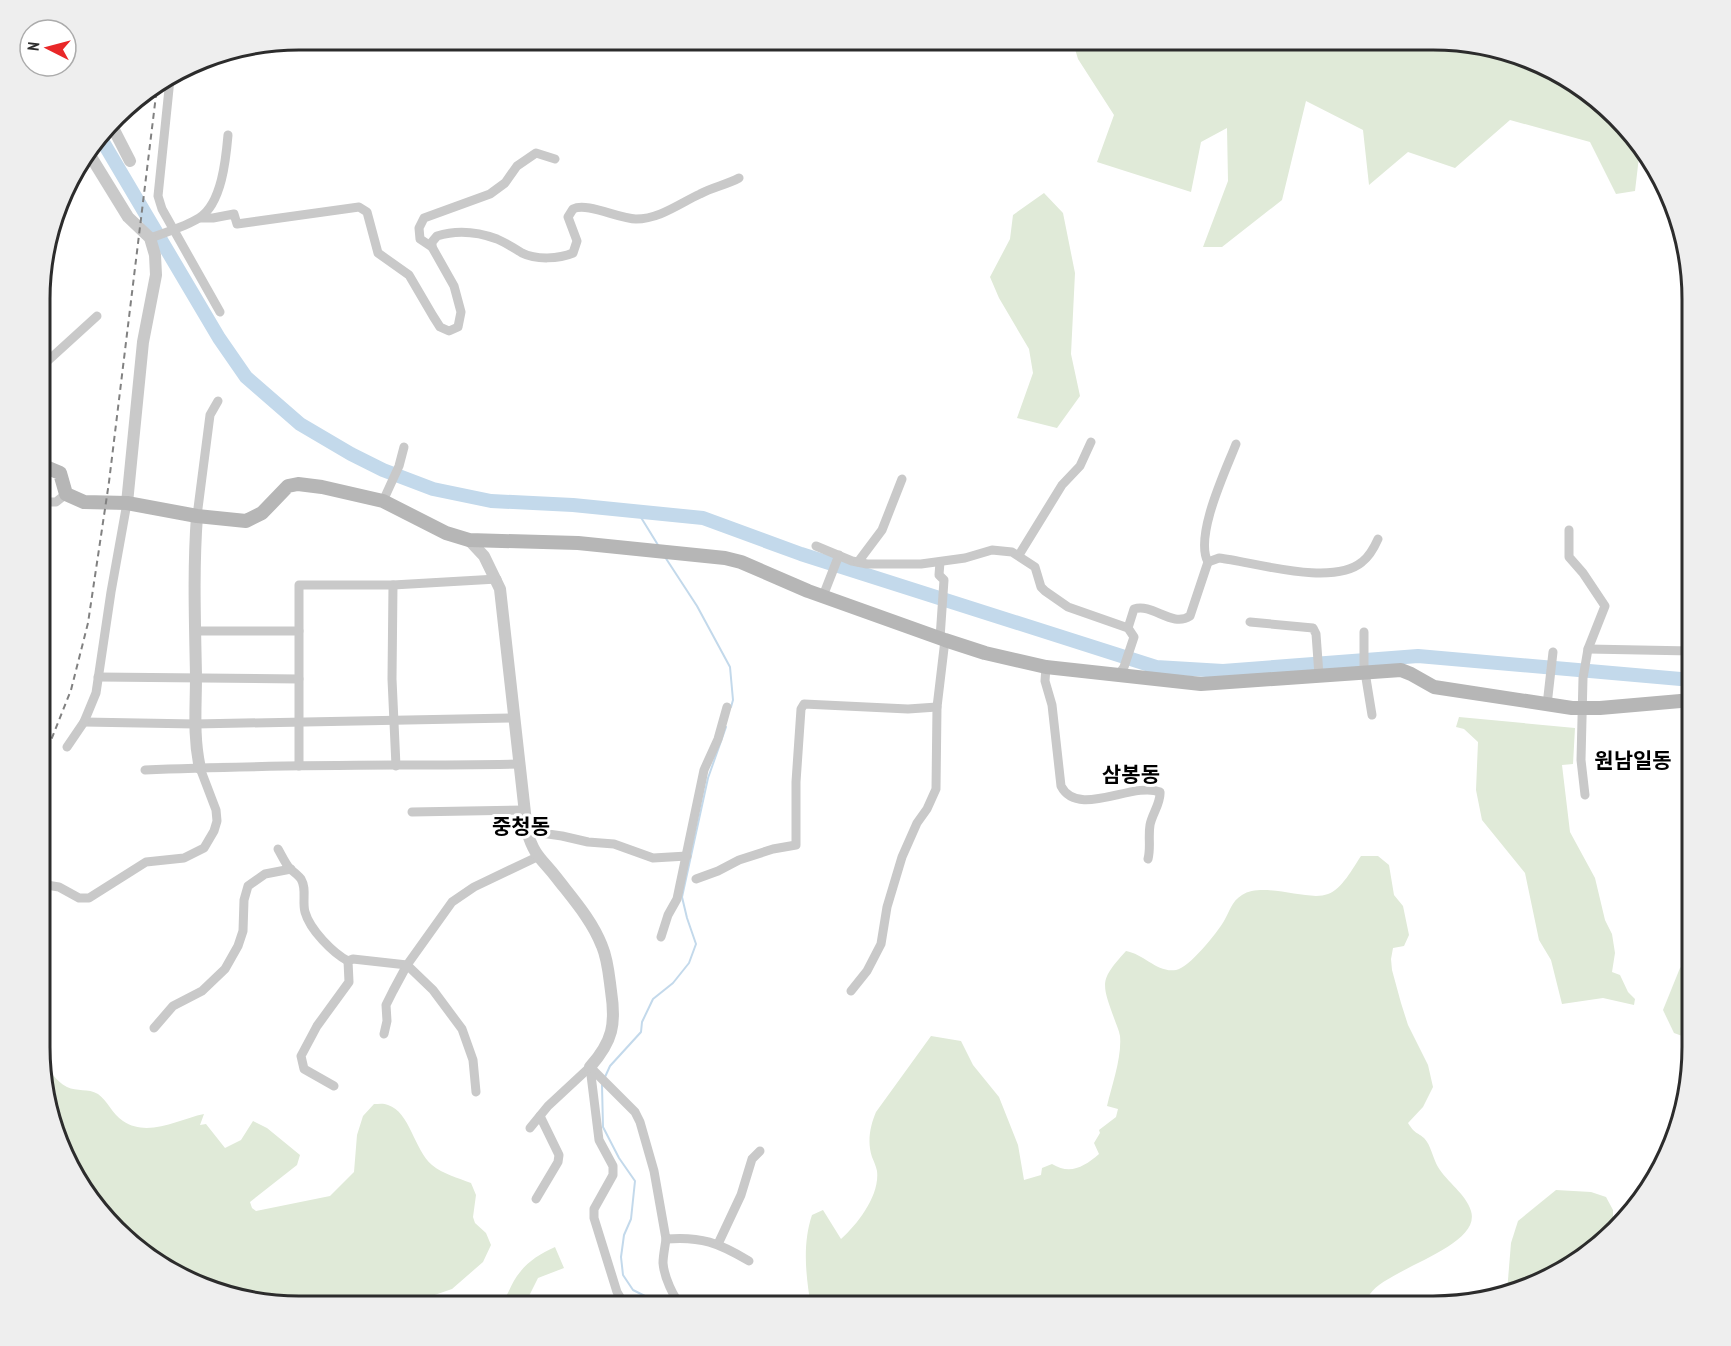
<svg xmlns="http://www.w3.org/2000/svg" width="1731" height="1346" font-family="'PT Sans Narrow','Noto Sans KR',sans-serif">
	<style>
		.green { fill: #e0ead8 }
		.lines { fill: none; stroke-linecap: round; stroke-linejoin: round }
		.stream { stroke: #c3d9eb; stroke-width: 2 }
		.river { stroke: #c3d9eb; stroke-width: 14 }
		.minor { stroke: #c9c9c9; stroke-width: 9 }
		.tertiary { stroke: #c9c9c9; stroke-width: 12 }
		.secondary { stroke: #b6b6b6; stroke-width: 14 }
		.rail { stroke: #818181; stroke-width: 2; stroke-dasharray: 6 4.5; stroke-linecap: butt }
		.labels { text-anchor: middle; stroke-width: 6; stroke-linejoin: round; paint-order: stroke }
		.quarter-label { font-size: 21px; font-weight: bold; fill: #000; stroke: #fff }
		.rim { fill: none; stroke: #2c2c2c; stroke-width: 3 }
	</style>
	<rect width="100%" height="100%" fill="#fff"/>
	<!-- green -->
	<g class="green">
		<path d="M1072 39H1216L1226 46 1225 39 1449 40 1531 59 1551 71 1555 82 1565 80 1604 104 1647 164 1639 157 1635 191 1616 194 1590 142 1510 120 1455 168 1408 152 1369 185 1363 130 1306 101 1282 200 1222 247H1203L1228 181 1227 128 1201 142 1191 192 1097 162 1114 115 1078 59Z"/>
		<path d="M1044 193 1063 213 1075 273 1071 354 1080 396 1057 428 1017 418 1033 373 1029 349 999 298 990 277 1010 239 1013 215Z"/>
		<path d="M1459 717 1575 728 1573 764 1562 765 1570 832 1595 878 1605 920 1612 934 1615 953 1612 972 1620 975 1628 992 1635 999 1634 1005 1603 998 1562 1004 1551 960 1539 940 1525 873 1482 820 1476 790 1478 742 1464 729 1456 727Z"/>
		<path d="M1361 856H1378L1389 865 1394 895 1403 906 1409 935 1404 946 1393 948 1391 959 1392 970 1401 1003 1408 1025 1428 1065 1433 1087 1423 1107 1408 1123C1415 1134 1417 1132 1424 1138 1431 1145 1433 1159 1438 1167 1447 1182 1466 1194 1471 1211 1482 1247 1388 1268 1370 1294 1368 1298 1367 1303 1366 1307H811C806 1276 802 1245 812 1215L823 1210 841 1239C858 1224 880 1195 877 1171 876 1166 874 1162 872 1157 867 1142 870 1126 876 1112L931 1036 961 1041 973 1065 999 1097 1018 1145 1024 1180 1041 1175 1042 1168 1052 1164C1070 1175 1084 1167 1099 1154L1094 1143 1100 1133 1099 1130 1116 1117 1118 1109 1107 1106C1112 1085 1122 1057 1120 1036 1119 1030 1116 1024 1114 1018 1101 982 1100 980 1126 951 1144 954 1157 973 1176 970 1189 968 1217 933 1224 921 1230 911 1231 902 1242 895 1264 881 1308 902 1328 894 1342 889 1353 868 1361 856Z"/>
		<path d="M1691 958V1035L1685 1037 1674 1033 1663 1010 1680 968Z"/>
		<path d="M40 1061C50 1069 55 1081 67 1087 77 1092 88 1088 98 1094 108 1101 112 1114 123 1121 148 1138 179 1119 204 1114L200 1125 206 1124 225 1148 241 1140 253 1121 267 1128 300 1155 297 1165 250 1202 252 1208 256 1211 330 1196 354 1172 357 1135 363 1116 374 1104C378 1104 384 1103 388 1105 410 1112 414 1150 432 1165 443 1174 458 1178 471 1183L476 1195 473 1217 475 1223 486 1233 491 1245 483 1262 452 1289 420 1300 422 1307 282 1306 200 1287 127 1242 66 1162Z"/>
		<path d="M1556 1190 1591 1192 1606 1197 1613 1210V1229L1532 1287 1507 1292 1511 1243 1518 1221Z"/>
		<path d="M555 1247 564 1268 538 1278 529 1296 530 1307H495C510 1296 508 1289 517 1276 527 1262 539 1254 555 1247Z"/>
	</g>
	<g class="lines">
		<!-- stream -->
		<g class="stream">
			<path d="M637 511 658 545"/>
			<path d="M665 557 697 606 730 667 733 700 731 707"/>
			<path d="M605 1077 610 1066 641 1032 642 1022 653 999 673 983 689 963 696 944 687 918 682 897 708 778 726 727"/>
			<path d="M602 1085 603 1127 619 1158 635 1181 631 1219 624 1235 621 1257 623 1275 633 1290 645 1296 663 1299 674 1307"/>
		</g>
		<!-- river -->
		<path class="river" d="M100 137 219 338 246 377 300 424 351 454 383 470 433 489 491 501 573 505 703 518 801 554 1156 667 1223 671 1418 656 1692 680"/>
		<!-- minor -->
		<g class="minor">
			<path d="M170 79 158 196 162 209 220 312"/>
			<path d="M201 218H213L234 214 237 224 359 207 367 212 378 253 409 275 433 316 440 327 449 331 458 327 461 312 454 286 432 247 420 239 419 228 424 218 490 194 505 183 517 166 536 153 555 159"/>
			<path d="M150 238C166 232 185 227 199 218 222 204 226 158 228 135"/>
			<path d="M432 247V242L437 236C456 230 478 232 497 239 506 243 514 248 522 253 536 260 559 259 573 253L577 241 568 217 573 209C587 202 619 219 636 219 660 219 680 203 700 194 713 187 726 185 739 178"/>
			<path d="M41 367 97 316"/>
			<path d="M383 501 399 466 404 447"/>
			<path d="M41 502H56L66 494"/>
			<path d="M197 516 210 415 218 401"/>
			<path d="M1569 530V557L1583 573 1605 606 1588 649 1583 678 1581 760 1585 795"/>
			<path d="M816 546 852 561 867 564H921L965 558 992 550 1012 552 1035 567 1041 587 1045 591 1068 607 1128 628 1134 637 1124 667 1119 674"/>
			<path d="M1019 555 1062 485 1080 466 1091 442"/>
			<path d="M858 562 882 530 902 479"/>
			<path d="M940 562 939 575 944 580 940 638"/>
			<path d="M1208 562 1219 558C1254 562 1332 587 1362 562 1370 556 1374 548 1378 539"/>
			<path d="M393 585 392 679 396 766"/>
			<path d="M823 596 839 555"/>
			<path d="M1250 622 1313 628 1316 634 1319 675"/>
			<path d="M1128 628 1134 609C1153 603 1172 628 1190 616L1208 562C1194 536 1226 470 1236 444"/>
			<path d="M195 631H299"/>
			<path d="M1364 632V666L1372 715"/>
			<path d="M1588 649 1692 651"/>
			<path d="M1046 667 1045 681 1052 705 1061 786C1078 819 1132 781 1160 792 1161 803 1152 814 1150 825 1148 837 1151 848 1148 859"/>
			<path d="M98 677 299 679"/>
			<path d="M1547 705 1553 652"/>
			<path d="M84 722 195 724 515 718"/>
			<path d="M67 747 84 722 96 693 111 592 127 503"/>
			<path d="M299 766V585H393L497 579"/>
			<path d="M145 770C270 764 395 766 520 764"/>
			<path d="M412 812 525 810"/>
			<path d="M527 831 562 836 588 842 614 844 653 858 687 856"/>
			<path d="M278 849C282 856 285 863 290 869 294 872 298 875 301 879 307 889 302 901 305 912 310 930 333 953 348 961"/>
			<path d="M696 879 718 871 739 860 773 849 796 845V782L801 709 804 704 908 709 937 707"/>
			<path d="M40 884 59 887 79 898H89L146 862 184 858 204 848 214 831 217 821 216 810 200 768"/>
			<path d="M661 937 668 915 677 899 704 770 718 739 727 707"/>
			<path d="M851 991 867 971 881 944 887 907 902 857 917 823 927 809 936 789 937 707 945 640"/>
			<path d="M154 1028 173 1006 202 991 225 969 238 946 243 931 244 900 248 886 265 874 291 869"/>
			<path d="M384 1034 387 1021 386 1005 393 991 407 965 452 902 474 887 537 857"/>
			<path d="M590 1067 635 1112 640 1122 654 1171 666 1239C701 1236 719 1243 749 1261"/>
			<path d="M590 1067 599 1140 613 1166V1175L594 1209V1218L617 1292 626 1307"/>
			<path d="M334 1086 304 1069 301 1056 317 1026 349 982 348 961 353 959 407 965 433 990 462 1029 473 1060 476 1092"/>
			<path d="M530 1128 548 1106 590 1067"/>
			<path d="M536 1199 558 1162 559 1155 540 1116"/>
			<path d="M666 1239C665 1247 663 1256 663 1263 664 1276 673 1298 683 1307"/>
			<path d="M718 1244 741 1195 752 1159 760 1151"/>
		</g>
		<!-- tertiary -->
		<g class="tertiary">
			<path d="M111 124 130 161"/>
			<path d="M88 152 128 217 150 238 155 255 156 275 143 342 127 503"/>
			<path d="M197 516C193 569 195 623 196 676 196 707 193 737 200 768"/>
			<path d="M469 540 484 556 500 589 527 831C534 856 542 859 556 877 573 899 592 920 602 946 608 960 609 976 611 991 616 1024 613 1041 590 1067"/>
		</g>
		<!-- secondary -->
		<path class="secondary" d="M41 465 60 473 66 494 84 502 127 503 197 516 246 521 262 513 288 486 298 484 322 487 383 501 446 533 469 540 578 543 725 558 741 562 808 591 945 640 985 653 1046 667 1201 684 1401 670 1411 674 1434 687 1572 708H1600L1692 700"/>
		<!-- rail -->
		<path class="rail" d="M40 768 71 690 88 623 109 482 157 87"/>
	</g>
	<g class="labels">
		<!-- quarter labels -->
		<g class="quarter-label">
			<text x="1633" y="768">원남일동</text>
			<text x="1131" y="782">삼봉동</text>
			<text x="521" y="834">중청동</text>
		</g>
	</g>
	<!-- crop -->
	<path d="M0 0H1731V1346H0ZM299 50H1433A249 249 0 0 1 1682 299V1047A249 249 0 0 1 1433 1296H299A249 249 0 0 1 50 1047V299A249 249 0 0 1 299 50Z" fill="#eee" fill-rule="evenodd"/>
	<path class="rim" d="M299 50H1433A249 249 0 0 1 1682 299V1047A249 249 0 0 1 1433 1296H299A249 249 0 0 1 50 1047V299A249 249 0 0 1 299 50Z"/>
	<!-- north arrow -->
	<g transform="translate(48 48) rotate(276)"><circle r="28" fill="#ffffff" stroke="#ababab" stroke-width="1.5"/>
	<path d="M0-4.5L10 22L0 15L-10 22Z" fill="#e92728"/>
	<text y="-9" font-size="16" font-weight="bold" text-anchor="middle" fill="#2c2c2c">N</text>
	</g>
</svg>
